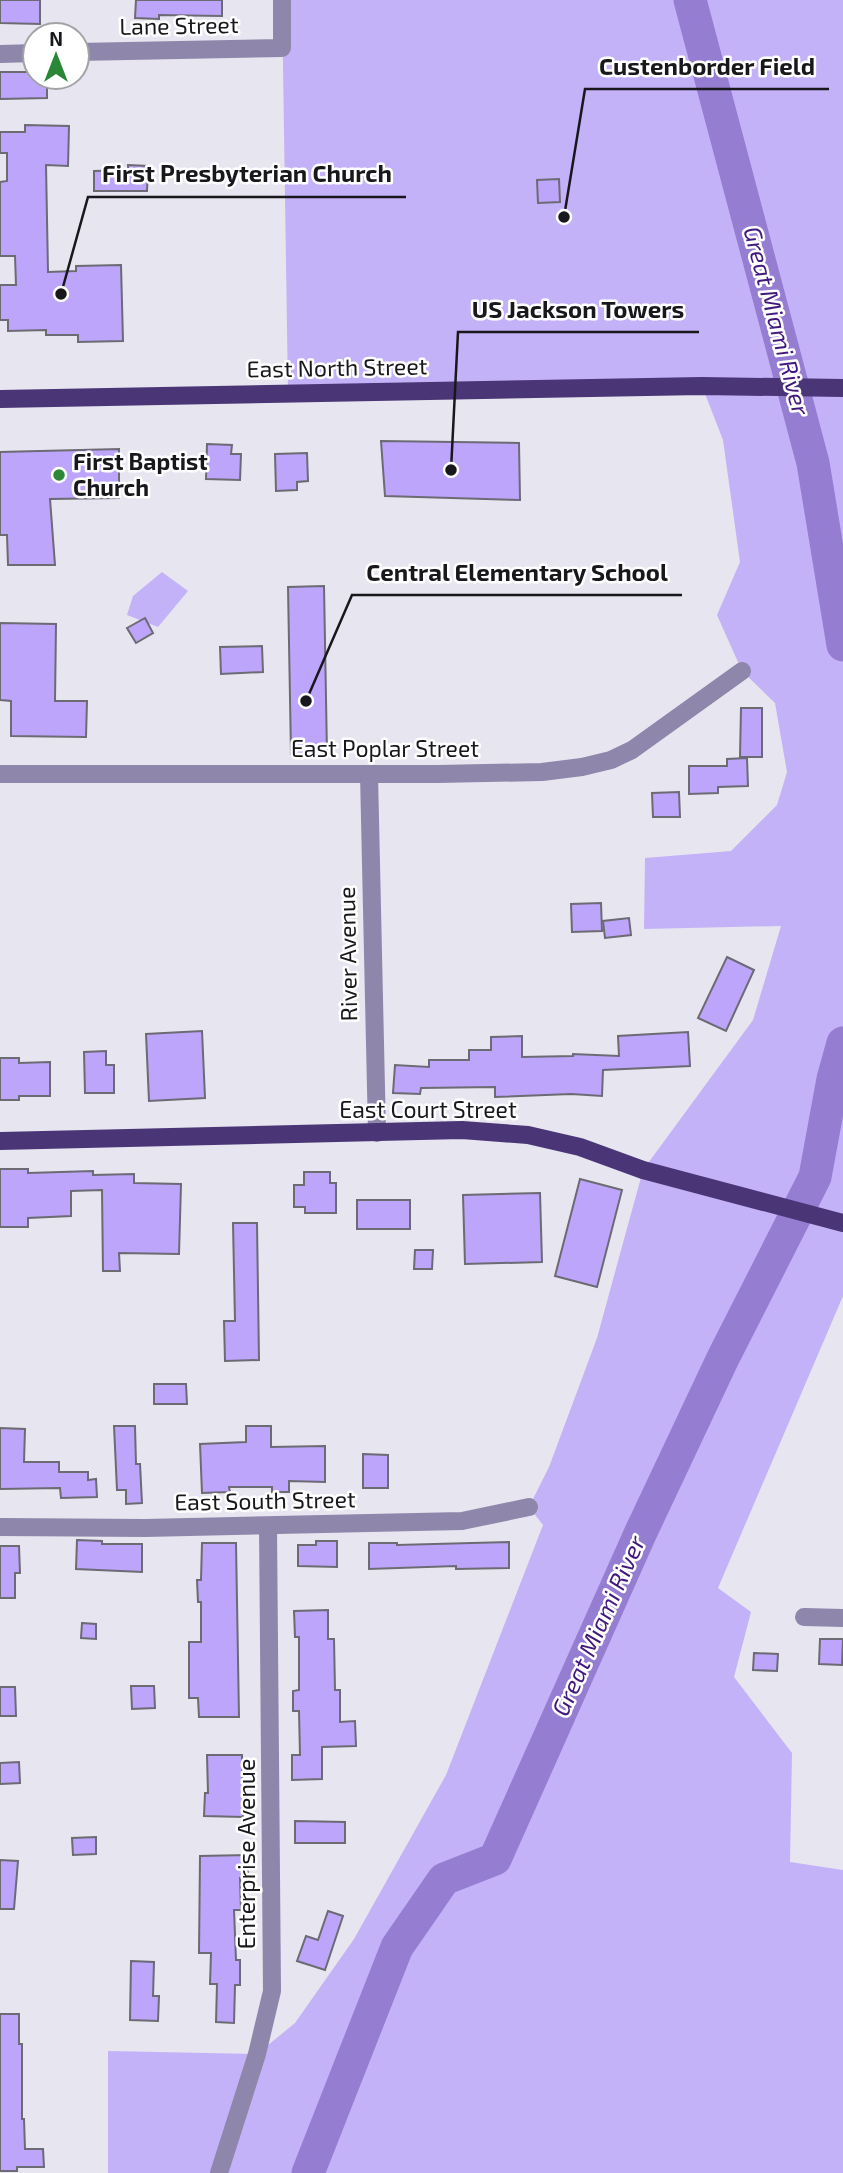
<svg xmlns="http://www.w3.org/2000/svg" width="843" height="2173" font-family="'Exo 2',sans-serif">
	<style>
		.green { fill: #c4b2f8 }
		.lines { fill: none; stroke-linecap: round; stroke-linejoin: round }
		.river { stroke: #957dd1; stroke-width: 33 }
		.building { fill: #bda5fc; stroke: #6c6a73; stroke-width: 2 }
		.minor { stroke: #8f86ab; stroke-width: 18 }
		.major { stroke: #4a3676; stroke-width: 18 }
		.poi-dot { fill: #2b8738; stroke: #fff; stroke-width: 2.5 }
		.labels { text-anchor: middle; stroke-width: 5; stroke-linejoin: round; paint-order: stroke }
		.street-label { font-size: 23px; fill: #18171b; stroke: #fff }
		.poi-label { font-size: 23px; font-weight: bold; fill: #18171b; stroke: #fff; text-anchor: start }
		.water-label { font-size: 24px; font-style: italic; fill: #41187b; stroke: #fff }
		.leader { fill: none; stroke: #18171b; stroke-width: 2.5 }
		.callout-dot { fill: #18171b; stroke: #fff; stroke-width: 2.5 }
		.callout-label { font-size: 24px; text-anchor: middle; font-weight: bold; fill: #18171b; stroke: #fff; stroke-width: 5; stroke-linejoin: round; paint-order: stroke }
	</style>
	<rect width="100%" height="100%" fill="#e7e5ef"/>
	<!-- green -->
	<g class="green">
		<path d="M282 0H843V1296L718 1588 751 1612 734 1677 792 1753 790 1862 843 1870V2173H108V2051L257 2054 295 2023 354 1939 446 1775 543 1525 529 1507 549 1467 597 1338 643 1170 753 1020 781 926 644 929 645 858 731 851 777 805 787 772 775 703 742 671 717 615 740 562 723 440 702 386 288 394Z"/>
		<path d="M162 572 188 591 158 627 127 615 133 596Z"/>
	</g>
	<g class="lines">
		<!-- river -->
		<g class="river">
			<path d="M690 0 813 463 843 645"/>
			<path d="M308 2173 397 1947 444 1879 495 1859 640 1534 723 1358 815 1177 833 1079 843 1043"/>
		</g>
	</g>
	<!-- building -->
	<g class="building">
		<path d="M0 0H40V24L0 23Z"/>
		<path d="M136 0H222V16L159 15V19L135 18Z"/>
		<path d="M0 72H35V77H47V98L0 99Z"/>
		<path d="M25 125 69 126 68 166 46 165 48 272 76 271V266L121 265 123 341 78 342V335H46V330L8 331V320H0V285H16L15 256H0V182L7 181V153H0V132H25Z"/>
		<path d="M128 165 148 166 147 191H94V171L128 170Z"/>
		<path d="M559 179 560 202 538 203 537 180Z"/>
		<path d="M381 441 519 443 520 500 385 496Z"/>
		<path d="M207 444 232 445 231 454H241L240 480 206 479Z"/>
		<path d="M119 449V498L50 499 55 565H8L7 535H0V452Z"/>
		<path d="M307 453 308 481 297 482V490L276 491 275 454Z"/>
		<path d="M324 586 327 754H291L288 587Z"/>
		<path d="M145 618 153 633 136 643 127 628Z"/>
		<path d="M0 623 56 624 55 701H87L86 737 11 736V701L0 700Z"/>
		<path d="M262 646 263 672 221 674 220 647Z"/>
		<path d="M741 708H762V757H740Z"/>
		<path d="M747 758 748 786 718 787V793L689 794V766H727V759Z"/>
		<path d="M679 792 680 817H653L652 793Z"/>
		<path d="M601 903 602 931 572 932 571 904Z"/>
		<path d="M629 918 631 935 605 938 603 921Z"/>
		<path d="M727 957 754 970 726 1031 698 1018Z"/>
		<path d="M202 1031 205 1098 149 1101 146 1034Z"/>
		<path d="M688 1032 690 1066 603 1070 602 1096 571 1094 495 1097V1087L421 1088 420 1094 393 1093 395 1065 429 1067V1060H469V1050H491V1037L522 1036V1057L573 1056V1054L619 1056 618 1036Z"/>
		<path d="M106 1051V1065H114V1093H85L84 1052Z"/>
		<path d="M0 1058H19V1063L50 1062V1096H19V1100H0Z"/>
		<path d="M0 1169H28V1173L93 1171V1175L134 1174V1183L181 1184 179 1254 119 1253 120 1271H103L102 1190 71 1191V1216L28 1218V1227H0Z"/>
		<path d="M304 1172H330V1183H336V1213H305V1207H294V1185H304Z"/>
		<path d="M580 1179 622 1190 597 1287 555 1276Z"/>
		<path d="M540 1193 542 1262 465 1264 463 1195Z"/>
		<rect x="357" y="1200" width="53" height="29"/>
		<path d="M233 1223H257L259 1360 225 1361 224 1321H235Z"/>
		<path d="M415 1250H433L432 1269H414Z"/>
		<path d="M154 1384H186L187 1404H154Z"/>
		<path d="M114 1426H135L136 1464H140L142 1503 126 1504V1490H117Z"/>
		<path d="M246 1426H271V1447L325 1446V1482L289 1481V1492H272V1487H229L230 1492 202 1493 200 1444 246 1442Z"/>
		<path d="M0 1428 25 1429 24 1462H59V1472H88V1480L96 1479 97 1497 61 1498 60 1488 0 1489Z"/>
		<path d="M363 1454 388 1455V1488H363Z"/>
		<path d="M77 1540 102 1541V1544H142V1572L76 1569Z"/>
		<path d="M316 1541H337V1567L298 1566V1545H316Z"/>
		<path d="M509 1542V1568L456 1569V1566L369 1569V1543H397V1545Z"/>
		<path d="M202 1543H236L239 1717H199L198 1698H189V1642H201V1602H198L197 1580H201Z"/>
		<path d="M0 1546H19L20 1573H15V1598H0Z"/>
		<path d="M328 1610V1639H334L335 1690H340V1722L355 1721 356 1746 322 1747V1779L292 1780V1755H300L299 1711H293V1691L299 1690V1637H295L294 1611Z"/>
		<path d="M82 1623 96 1624V1639L81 1638Z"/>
		<path d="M820 1639H843L842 1665 819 1664Z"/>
		<path d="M754 1653 778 1654 777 1671 753 1670Z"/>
		<path d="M131 1686H154L155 1708 132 1709Z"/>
		<path d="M0 1687H15L16 1716H0Z"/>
		<path d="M207 1755H242L243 1817 204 1816 205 1793H208Z"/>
		<path d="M19 1762 20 1783 0 1784V1763Z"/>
		<path d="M295 1821 345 1822V1843H295Z"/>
		<path d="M96 1837V1854L73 1855 72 1838Z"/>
		<path d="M247 1855 248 1878H240L241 1910H234L236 1960H240V1985H235L234 2023 216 2022 217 1984H210L211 1953H199L200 1856Z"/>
		<path d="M0 1860 18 1861 14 1909H0Z"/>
		<path d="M328 1911 343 1916 325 1970 297 1961 306 1936 318 1940Z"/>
		<path d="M131 1961 154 1962 153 1996H159L158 2021 130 2020Z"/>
		<path d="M0 2014H19V2044H22V2119H24L25 2149H43L44 2167H17V2171H0Z"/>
	</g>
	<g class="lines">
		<!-- minor -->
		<g class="minor">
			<path d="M77 52 282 48V0"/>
			<path d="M0 54 35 53"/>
			<path d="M0 774H438L542 772 582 767 611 760 632 750 742 671"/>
			<path d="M369 774 377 1133"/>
			<path d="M0 1527 145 1528 462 1521 529 1507"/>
			<path d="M804 1617 843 1618"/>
			<path d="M219 2173 257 2054 272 1991 268 1526"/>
		</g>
		<!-- major -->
		<g class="major">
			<path d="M0 399 702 386 843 388"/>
			<path d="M0 1141 462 1130 528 1135 580 1147 643 1170 843 1223"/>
		</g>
	</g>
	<!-- markers -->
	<circle class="poi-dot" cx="59" cy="475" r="7"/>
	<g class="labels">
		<!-- street labels -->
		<g class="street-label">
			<text transform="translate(179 26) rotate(-1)" y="8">Lane Street</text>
			<text transform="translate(337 368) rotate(-1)" y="8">East North Street</text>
			<text x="385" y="757">East Poplar Street</text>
			<text transform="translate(348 954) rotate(-91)" y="8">River Avenue</text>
			<text x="428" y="1118">East Court Street</text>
			<text transform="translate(265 1501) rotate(-1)" y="8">East South Street</text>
			<text transform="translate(247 1854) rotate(-90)" y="8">Enterprise Avenue</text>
		</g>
		<!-- poi labels -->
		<g class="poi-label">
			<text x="73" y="470">First Baptist<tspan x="73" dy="26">Church</tspan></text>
		</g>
		<!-- water labels -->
		<g class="water-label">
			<text transform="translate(776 321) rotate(75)" y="8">Great Miami River</text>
			<text transform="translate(599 1626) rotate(-66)" y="8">Great Miami River</text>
		</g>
	</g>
	<!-- callouts -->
	<path class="leader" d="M564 217L585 89H829M61 294L88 197H406M451 470L458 332H699M306 701L352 595H682"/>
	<g class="callout-dot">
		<circle cx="564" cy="217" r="7"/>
		<circle cx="61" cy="294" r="7"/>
		<circle cx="451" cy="470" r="7"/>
		<circle cx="306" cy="701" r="7"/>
	</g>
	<g class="callout-label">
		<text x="707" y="75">Custenborder Field</text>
		<text x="247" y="182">First Presbyterian Church</text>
		<text x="578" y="318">US Jackson Towers</text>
		<text x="517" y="581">Central Elementary School</text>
	</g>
	<!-- north arrow -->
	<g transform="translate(56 56)"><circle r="33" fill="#ffffff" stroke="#a3a2a4" stroke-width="2"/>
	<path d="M0-5L12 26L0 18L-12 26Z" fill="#2b8738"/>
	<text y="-10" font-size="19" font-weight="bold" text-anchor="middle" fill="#18171b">N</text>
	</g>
</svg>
